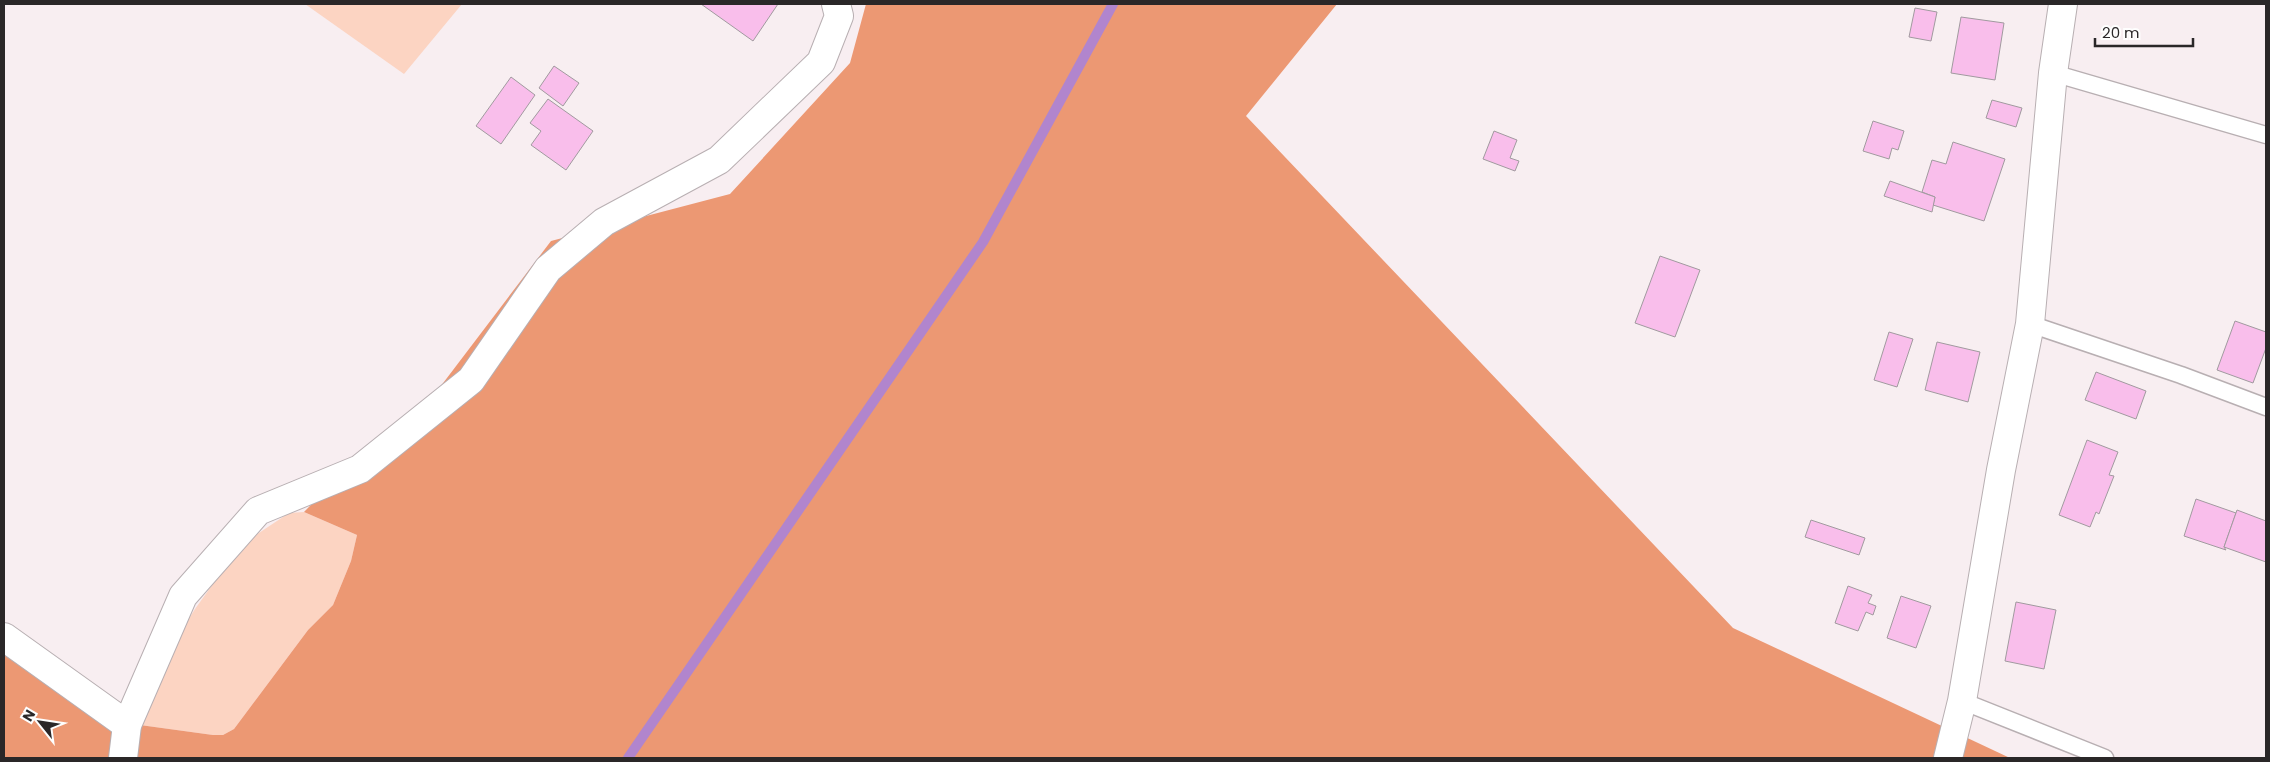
<svg xmlns="http://www.w3.org/2000/svg" width="2270" height="762" font-family="Poppins,sans-serif">
	<style>
		.green { fill: #fcd4c2 }
		.forest { fill: #ec9873 }
		.lines { fill: none; stroke-linecap: round; stroke-linejoin: round }
		.stream { stroke: #b185cd; stroke-width: 10 }
		.building { fill: #f9beeb; stroke: #a19a9f }
		.service-casing { stroke: #b8afb2; stroke-width: 19 }
		.minor-casing { stroke: #b8afb2; stroke-width: 30 }
		.service { stroke: #fff; stroke-width: 16 }
		.minor { stroke: #fff; stroke-width: 28 }
	</style>
	<rect width="100%" height="100%" fill="#f8eef1"/>
	<!-- green -->
	<g class="green">
		<path d="M305 4H462L404 74Z"/>
		<path d="M304 512 357 535 351 561 333 605 308 630 234 729 223 735H213L140 725 171 647 195 609 233 556 253 537 289 513Z"/>
	</g>
	<!-- forest -->
	<path class="forest" d="M866 4H1337L1246 116 1733 628 2010 758H4V623L140 725 213 735H223L234 729 308 630 333 605 351 561 357 535 304 512 359 456 412 424 551 241 730 194 850 63Z"/>
	<g class="lines">
		<!-- stream -->
		<path class="stream" d="M628 758 983 242 1113 4"/>
	</g>
	<!-- building -->
	<g class="building">
		<path d="M701 4H778L753 41Z"/>
		<path d="M1915 8 1937 12 1931 41 1909 37Z"/>
		<path d="M1961 17 2004 23 1995 80 1951 73Z"/>
		<path d="M554 66 579 83 563 106 539 88Z"/>
		<path d="M511 77 535 95 501 144 476 126Z"/>
		<path d="M548 99 593 131 566 170 531 145 541 131 530 123Z"/>
		<path d="M1992 100 2022 108 2016 127 1986 118Z"/>
		<path d="M1873 121 1904 131 1898 150 1892 148 1889 159 1863 151Z"/>
		<path d="M1494 131 1517 140 1510 158 1519 161 1515 171 1483 159Z"/>
		<path d="M1953 142 2005 159 1984 221 1933 205 1935 197 1922 192 1932 160 1946 164Z"/>
		<path d="M1890 181 1935 197 1932 212 1884 196Z"/>
		<path d="M1660 256 1700 270 1675 337 1635 323Z"/>
		<path d="M2235 321 2266 332V348L2253 383 2217 370Z"/>
		<path d="M1889 332 1913 339 1897 387 1874 380Z"/>
		<path d="M1937 342 1980 352 1968 402 1925 390Z"/>
		<path d="M2096 372 2146 391 2136 419 2085 400Z"/>
		<path d="M2087 440 2118 452 2109 475 2114 476 2099 514 2096 512 2090 527 2059 515Z"/>
		<path d="M2196 499 2236 513 2224 547 2226 550 2184 536Z"/>
		<path d="M2237 510 2266 521V562L2224 547Z"/>
		<path d="M1811 520 1865 538 1859 555 1805 537Z"/>
		<path d="M1848 586 1872 595 1868 603 1876 606 1873 615 1866 612 1858 631 1835 623Z"/>
		<path d="M1901 596 1931 606 1916 648 1887 638Z"/>
		<path d="M2016 602 2056 610 2044 669 2005 661Z"/>
	</g>
	<g class="lines">
		<!-- service casing -->
		<g class="service-casing">
			<g id="service">
				<path d="M2053 73 2266 135"/>
				<path d="M2030 324 2181 375 2266 407"/>
				<path d="M1962 701 2105 758"/>
			</g>
		</g>
		<!-- minor casing -->
		<g class="minor-casing">
			<g id="minor">
				<path d="M4 637 127 725"/>
				<path d="M123 758 127 725 183 596 258 511 360 469 471 380 548 269 604 222 719 160 821 62 839 16 836 4"/>
				<path d="M1948 758 1962 701 2001 470 2030 324 2053 73 2063 4"/>
			</g>
		</g>
		<!-- service -->
		<use href="#service" class="service"/>
		<!-- minor -->
		<use href="#minor" class="minor"/>
	</g>
	<!-- border -->
	<rect width="2270" height="762" fill="none" stroke="#2a2728" stroke-width="10"/>
	<!-- north arrow -->
	<g transform="translate(40 722) rotate(300)" stroke="#fefefe" stroke-width="4" paint-order="stroke">
	<path d="M0-4L9 19L0 12L-9 19Z" fill="#2a2728"/>
	<text y="-8" font-size="14" font-weight="bold" text-anchor="middle" fill="#2a2728">N</text>
	</g>
	<!-- scale -->
	<path d="M2095 38v8h98v-8" fill="none" stroke="#2a2728" stroke-width="2.5"/>
	<text x="2102" y="38" font-size="15" fill="#2a2728" stroke="#fefefe" stroke-width="4" paint-order="stroke">20 m</text>
</svg>
